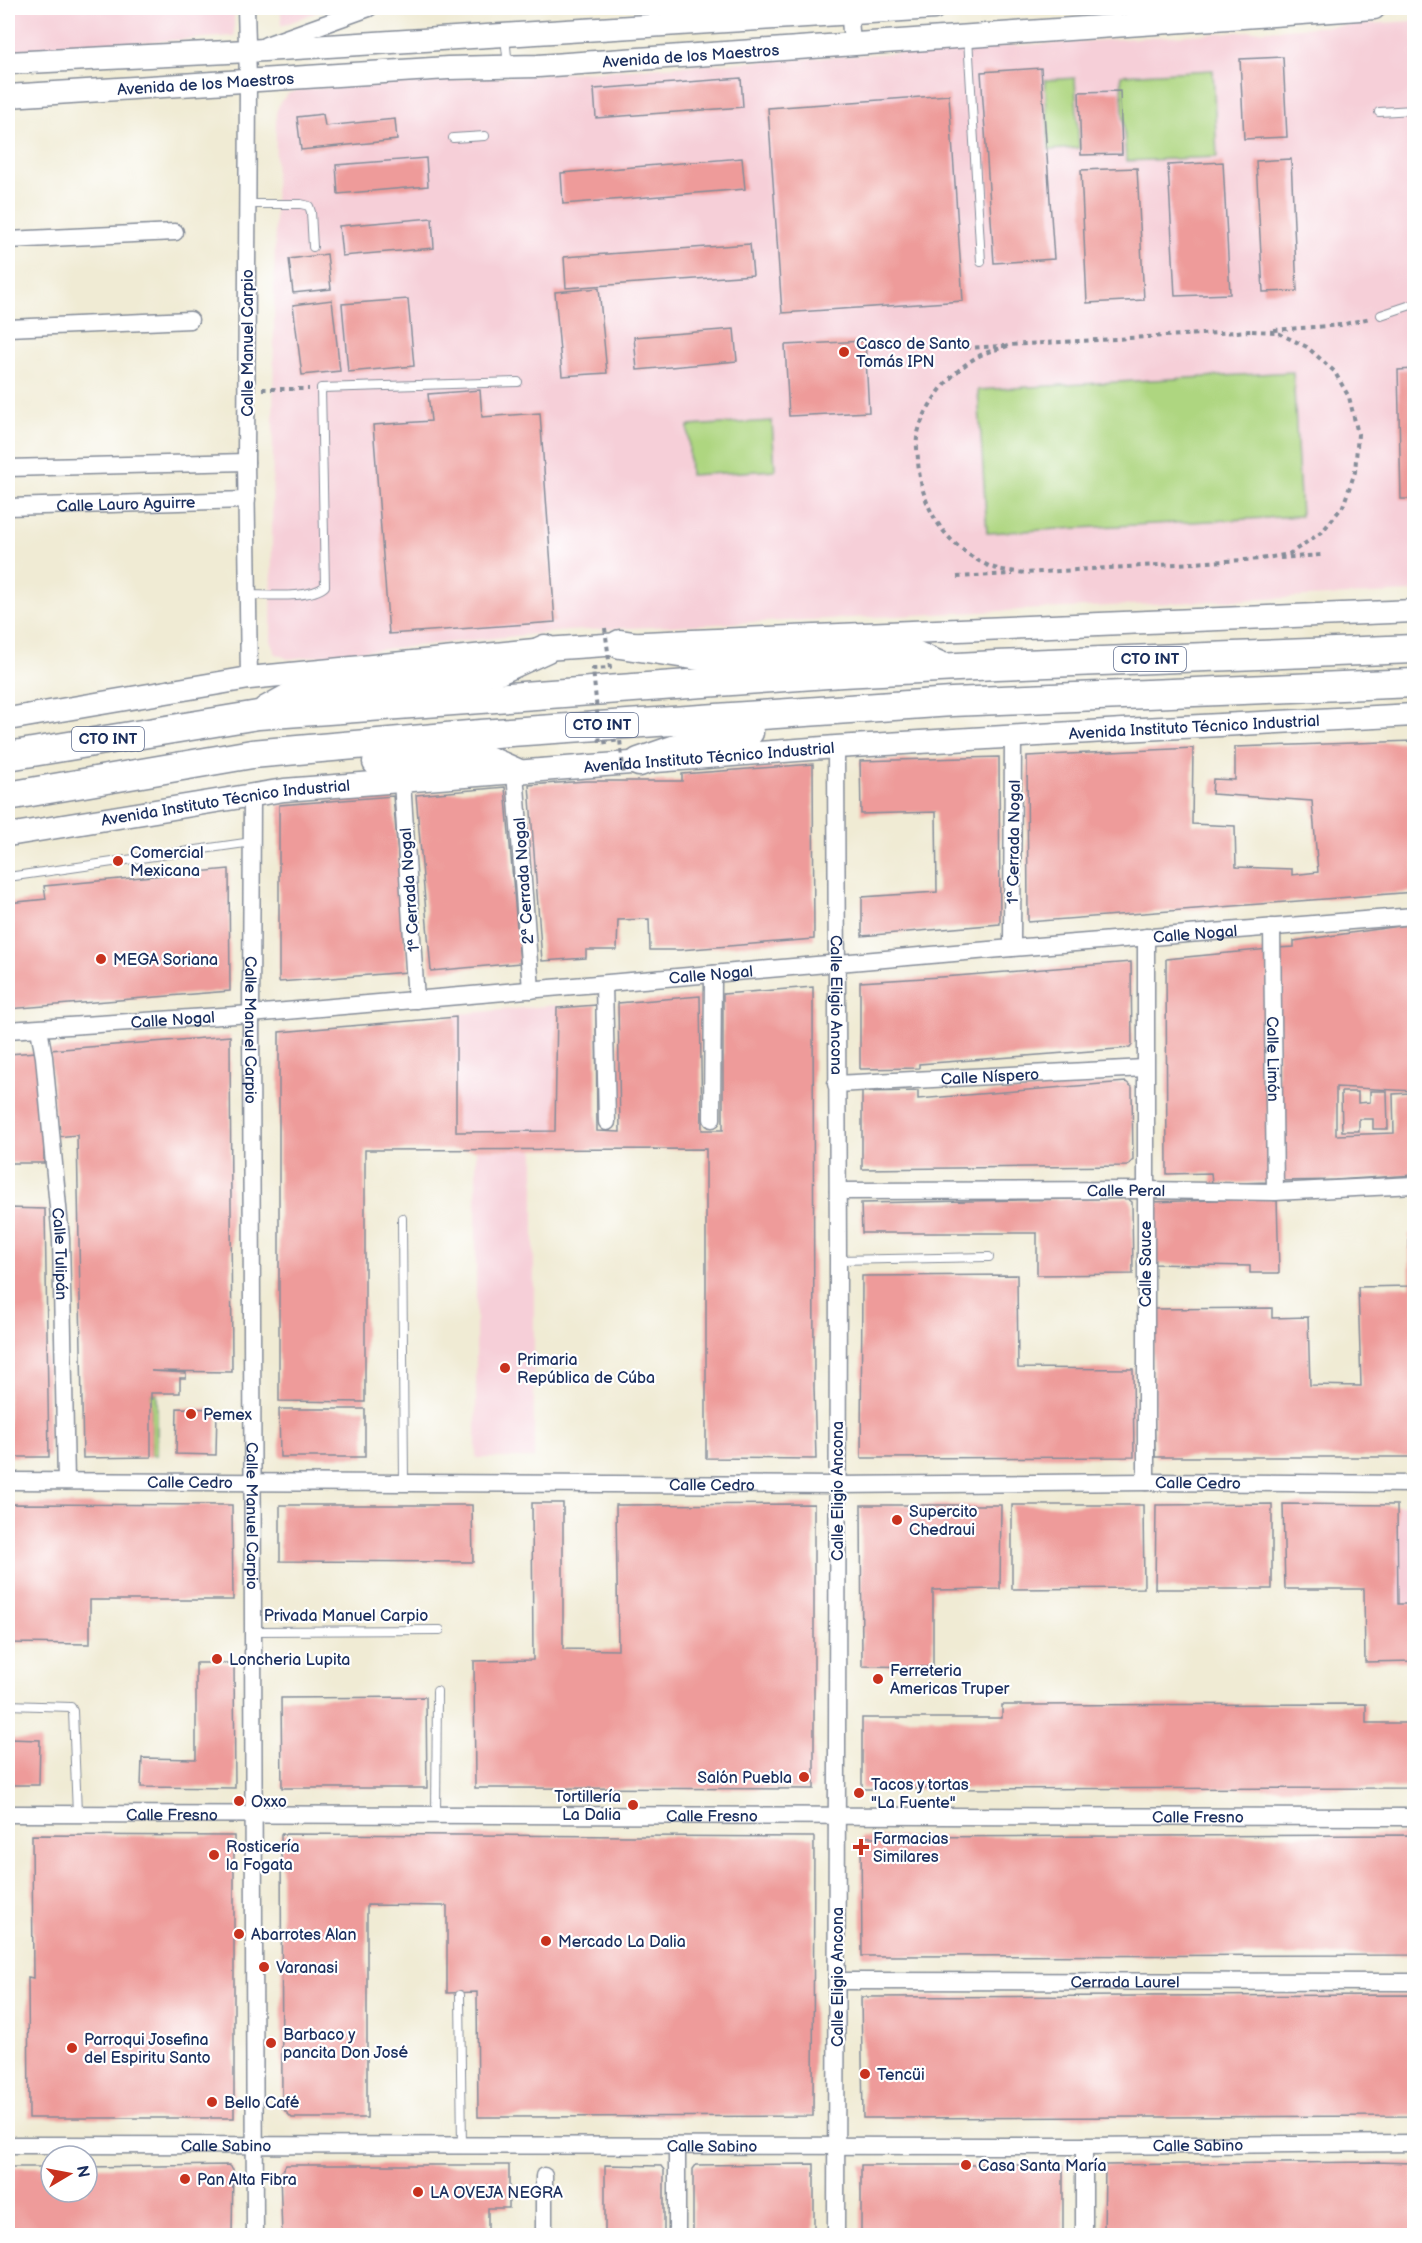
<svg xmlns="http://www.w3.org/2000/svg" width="1422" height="2243" font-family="'Balsamiq Sans',sans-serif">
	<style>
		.built { fill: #f6cfd8 }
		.garden { fill: #aed680; stroke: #64826f; stroke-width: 1.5 }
		.building { fill: #ee9b9a }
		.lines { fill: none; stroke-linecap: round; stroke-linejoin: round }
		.lane-casing { stroke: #868d99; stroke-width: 10 }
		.street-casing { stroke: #868d99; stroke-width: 19 }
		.secondary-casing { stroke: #868d99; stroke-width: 25 }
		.highway-casing { stroke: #868d99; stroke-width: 31 }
		.path { stroke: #868d99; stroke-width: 4; stroke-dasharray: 4.5 4.5; stroke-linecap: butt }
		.lane { stroke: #fff; stroke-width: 8 }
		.street { stroke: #fff; stroke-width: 16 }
		.secondary { stroke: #fff; stroke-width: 22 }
		.highway { stroke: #fff; stroke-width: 28 }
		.path-bridge { stroke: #868d99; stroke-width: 4; stroke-dasharray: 4.5 4.5; stroke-linecap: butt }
		.poi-dot { fill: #c8321e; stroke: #fff; stroke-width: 2 }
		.labels { text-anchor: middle; stroke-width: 4.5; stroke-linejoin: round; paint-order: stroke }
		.shield { fill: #fff; stroke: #5f6d8e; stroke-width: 1.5 }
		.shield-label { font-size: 15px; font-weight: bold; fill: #1b2f5e }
		.street-label { font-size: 16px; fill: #1b2f5e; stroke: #fff }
		.poi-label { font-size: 16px; fill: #1b2f5e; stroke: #fff; text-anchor: start }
	</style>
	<rect width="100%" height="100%" fill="#fff"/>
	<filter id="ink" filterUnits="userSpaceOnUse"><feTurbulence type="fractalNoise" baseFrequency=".0167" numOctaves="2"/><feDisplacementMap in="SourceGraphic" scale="12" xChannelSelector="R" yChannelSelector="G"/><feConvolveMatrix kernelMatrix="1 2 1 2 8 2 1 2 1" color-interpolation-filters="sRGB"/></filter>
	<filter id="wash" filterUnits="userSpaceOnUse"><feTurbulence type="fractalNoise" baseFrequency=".008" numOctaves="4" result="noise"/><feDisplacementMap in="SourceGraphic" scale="24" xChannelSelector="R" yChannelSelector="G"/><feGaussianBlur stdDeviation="1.35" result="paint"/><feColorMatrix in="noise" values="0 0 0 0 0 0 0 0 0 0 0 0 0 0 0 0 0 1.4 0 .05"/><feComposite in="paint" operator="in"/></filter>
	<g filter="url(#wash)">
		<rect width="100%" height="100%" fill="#f0ebd4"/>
		<!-- built -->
		<g class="built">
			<path d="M8 8H234V36L8 52Z"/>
			<path d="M281 8H327L281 26Z"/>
			<path d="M1414 21V592L565 631 288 659 275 653 271 643 276 113 280 102 289 93 302 89Z"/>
			<path d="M557 1005 555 1131 456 1132V1014Z"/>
			<path d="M534 1149V1458H476V1150Z"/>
			<path d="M1397 1505H1414V1604H1398Z"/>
		</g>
		<!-- garden -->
		<g class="garden">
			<path d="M1213 70 1217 157 1126 161 1121 75Z"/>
			<path d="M1075 78 1079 148 1049 150 1045 80Z"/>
			<path d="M1293 372 1301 516 987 533 978 390Z"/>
			<path d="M772 421 775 470 690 475 688 426Z"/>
			<rect x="151" y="1394" width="6" height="61"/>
		</g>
		<g id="blocks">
			<!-- building -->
			<g class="building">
				<path d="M1283 57 1287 137 1244 139 1240 59Z"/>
				<path d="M1041 68 1054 259 994 263 981 72Z"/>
				<path d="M741 78 743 107 596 118 594 89Z"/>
				<path d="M1120 91 1122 154 1081 155 1079 92Z"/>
				<path d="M949 95 963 301 782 313 768 108Z"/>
				<path d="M323 114 325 126 395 119 397 140 301 150 297 117Z"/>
				<path d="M426 158 428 186 338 194 336 165Z"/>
				<path d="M742 158 745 189 563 204 561 173Z"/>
				<path d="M1291 159 1297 291 1263 292 1256 161Z"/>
				<path d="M1223 162 1230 294 1175 296 1168 165Z"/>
				<path d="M1137 168 1144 300 1087 303 1081 170Z"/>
				<path d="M432 218 434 248 342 256 339 226Z"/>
				<path d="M750 244 753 275 566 288 564 257Z"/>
				<path d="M327 254 331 289 293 293 289 259Z"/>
				<path d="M599 288 607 373 562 376 555 292Z"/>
				<path d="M408 299 414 366 348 372 342 304Z"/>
				<path d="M332 300 340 371 302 375 293 305Z"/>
				<path d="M734 329 737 361 637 370 634 337Z"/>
				<path d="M865 341 869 412 789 416 785 345Z"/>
				<path d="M1414 369V499H1401L1398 370Z"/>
				<path d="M480 390 482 417 540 413 555 622 389 634 373 425 431 421 428 394Z"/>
				<path d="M1414 741V892L1028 922 1027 756 1193 748 1192 824 1235 826 1236 867 1292 869V875L1318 872 1312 801 1212 794 1213 779 1235 780V747Z"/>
				<path d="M999 757 1000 924 862 936V897L937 892 936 812 861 814 860 761Z"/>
				<path d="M813 764 814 939 680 950H650L649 919 618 920 617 950H586V958L542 961 529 785 586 781H682V774Z"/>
				<path d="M505 787 520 963 431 971 416 795Z"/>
				<path d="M393 796 408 972 279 982V805Z"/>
				<path d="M229 869 230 991 8 1009V903L46 899 44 886Z"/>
				<path d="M1414 924V1091L1336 1087V1135L1394 1133 1393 1094 1410 1093 1411 1104H1414V1121H1412V1133H1414V1175L1335 1180 1278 1181 1277 948 1294 947V941Z"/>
				<path d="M1269 949 1268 1182 1212 1184 1211 1173 1167 1174 1166 959Z"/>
				<path d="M1131 962 1132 1045 1130 1048 919 1064V1068L860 1069V982L956 976Z"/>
				<path d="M813 987 814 1387 816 1459 706 1458V1149L365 1150V1402L279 1401V1032L456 1017V1132L555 1131 557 1008 596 1005 597 1131 620 1132 618 1003 700 996 702 1130H723V994Z"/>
				<path d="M230 1036 232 1372 151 1371 186 1373V1378H180V1393H151V1457L83 1458 77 1135 56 1137 50 1050Z"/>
				<path d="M36 1052 44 1137V1163H8V1054Z"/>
				<path d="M1126 1082 1132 1087 1133 1160 1127 1166 862 1169V1092L918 1091V1099Z"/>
				<path d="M1370 1091H1387L1388 1129H1373V1119H1359V1131H1342L1341 1092H1358V1103L1370 1102Z"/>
				<path d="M1127 1198 1132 1202 1133 1274 1037 1275V1233H862L861 1203Z"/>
				<path d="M1277 1198 1279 1273H1250V1266L1151 1264 1150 1202Z"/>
				<path d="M8 1208 45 1209 49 1457H8Z"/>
				<path d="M1409 1234H1414V1457H1155L1152 1309 1272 1308V1318L1308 1317 1310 1385 1361 1386 1358 1287 1410 1286Z"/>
				<path d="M1017 1275 1018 1368 1133 1369 1134 1457 861 1458 862 1276Z"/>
				<path d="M177 1408 217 1409 216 1455 176 1454Z"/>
				<path d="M279 1409H365V1457H280Z"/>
				<path d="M532 1503H563V1649L618 1650 616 1505 814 1504V1789L475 1788 474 1661 533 1660Z"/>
				<path d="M8 1504 232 1505 233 1600H90V1644L8 1643Z"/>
				<path d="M1272 1504V1589H1155L1156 1505Z"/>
				<path d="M1283 1504 1397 1505 1398 1604H1414V1661L1365 1662 1364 1589H1285Z"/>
				<path d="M280 1505H472L473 1562 280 1561Z"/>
				<path d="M861 1505H1001L1000 1589 933 1590V1667L862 1666Z"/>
				<path d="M1012 1505H1143L1144 1588 1012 1589Z"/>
				<path d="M196 1663H234L235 1788 141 1787 142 1758 196 1759Z"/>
				<path d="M426 1697 427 1788H282L281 1698Z"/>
				<path d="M1366 1704V1723H1414V1788L862 1789V1718H1002V1705Z"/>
				<path d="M8 1739 40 1740 39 1785H8Z"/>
				<path d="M281 1834 814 1837 813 2116 478 2117 477 1992 447 1993V1906L367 1905V2118H292L282 2108Z"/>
				<path d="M32 1835 234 1836V2118H29L28 1977 33 1978Z"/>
				<path d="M1414 1835V1955L862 1956 861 1837Z"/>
				<path d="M1414 1995V2116L863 2118 861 1997Z"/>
				<path d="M1374 2162 1414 2163V2235H1104L1105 2165Z"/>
				<path d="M814 2164V2235H693V2169L696 2165Z"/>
				<path d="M229 2165 233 2169 232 2235H8V2167H51V2192H87V2167Z"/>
				<path d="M286 2165H509V2208H488V2235H282L280 2173Z"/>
				<path d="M605 2165 661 2166 664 2170V2235H605Z"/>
				<rect x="861" y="2165" width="202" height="70"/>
			</g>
		</g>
	</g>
	<g filter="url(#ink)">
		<use href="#blocks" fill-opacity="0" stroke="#868d99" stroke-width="1.5"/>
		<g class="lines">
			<!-- lane casing -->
			<g class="lane-casing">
				<g id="lane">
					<path d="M505 37 508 66"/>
					<path d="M968 38 981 262"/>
					<path d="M1379 112 1414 110"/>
					<path d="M453 138 485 136"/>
					<path d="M247 204H301L309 206 311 212 313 247"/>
					<path d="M1381 315 1414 304"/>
					<path d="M248 595C268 595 311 599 325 586L321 388 518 382"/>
					<path d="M8 877 252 842"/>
					<path d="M402 1218 404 1483"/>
					<path d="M838 1260 989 1257"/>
					<path d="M254 1631 440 1630"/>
					<path d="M8 1705 71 1707 73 1711 77 1814"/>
					<path d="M436 1815 437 1691"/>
					<path d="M460 1995 462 2145"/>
				</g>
			</g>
			<!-- street casing -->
			<g class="street-casing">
				<g id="street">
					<path d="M246 8 248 80 246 462 249 678"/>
					<path d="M849 8 852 43"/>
					<path d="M266 45 369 8"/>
					<path d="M8 240 175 232"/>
					<path d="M8 328 190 320"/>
					<path d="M8 468 246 462"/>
					<path id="s1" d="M8 507 247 500"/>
					<path id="s2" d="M836 747 838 1260 836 2236"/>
					<path d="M515 772 531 990"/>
					<path d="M402 781 416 1000"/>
					<path id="s3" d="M252 794 251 1014 255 2236"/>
					<path id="s4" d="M1272 927 1275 1192"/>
					<path d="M1012 948 1013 736"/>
					<path d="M604 984 607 1122"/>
					<path id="s5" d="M39 1029 44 1057 61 1239 66 1481"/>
					<path id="s6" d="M8 1030 251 1014 1012 948 1414 916"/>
					<path id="s7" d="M836 1084 1145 1068"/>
					<path d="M712 1119 713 974"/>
					<path id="s8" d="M838 1191 1145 1190 1275 1192 1414 1185"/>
					<path id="s9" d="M8 1481 837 1485 1146 1482 1414 1484"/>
					<path d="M1146 1482V937"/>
					<path id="s10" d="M8 1814 1414 1817"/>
					<path id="s11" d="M837 1981 1414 1982"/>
					<path id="s12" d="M8 2145 1084 2146 1414 2143"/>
					<path d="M544 2236V2176"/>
					<path d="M677 2236V2146"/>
					<path d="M1084 2236V2146"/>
				</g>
			</g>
			<!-- secondary casing -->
			<g class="secondary-casing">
				<g id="secondary">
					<path d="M8 63 248 51 934 8"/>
					<path id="s13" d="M8 96 448 68 538 66 1374 8"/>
					<path d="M8 719 249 678 545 649 620 644 1414 611"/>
					<path id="s14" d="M8 835 284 790 836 747 1123 730 1414 715"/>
				</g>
			</g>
			<!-- highway casing -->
			<g class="highway-casing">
				<g id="highway">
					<path d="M620 644 706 657 899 648 940 666"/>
					<path d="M267 710 307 688 499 670 545 649"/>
					<path d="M8 756 258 715 842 673 996 665 1414 649"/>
					<path d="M377 762 478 756 515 772"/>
					<path d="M639 762 719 734 749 732"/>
					<path d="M8 796 252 754 481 734 952 702 1414 683"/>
				</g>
			</g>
			<!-- path -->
			<g class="path">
				<path d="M1274 330 1341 325 1370 318"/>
				<path d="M1252 331 1276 332 1307 347 1334 371 1349 397 1358 434 1355 472 1343 506 1322 532 1289 554 1260 559 1025 573C1013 571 1000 571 989 566 945 546 921 508 918 461 918 454 916 445 917 438 922 407 952 370 979 356 988 351 1000 349 1010 345Z"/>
				<path d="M966 348 1004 346"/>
				<path d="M262 389H309"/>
				<path d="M1280 558 1321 555"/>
				<path d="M957 577 1013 574"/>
			</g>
			<!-- lane -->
			<use href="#lane" class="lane"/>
			<!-- street -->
			<use href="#street" class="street"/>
			<!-- secondary -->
			<use href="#secondary" class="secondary"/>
			<!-- highway -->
			<use href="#highway" class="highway"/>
			<!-- path-bridge -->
			<path class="path-bridge" d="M605 628 610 668 593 669 600 743 620 740 624 776"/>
		</g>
	</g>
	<!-- markers -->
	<g class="poi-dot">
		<circle cx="844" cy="352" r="6"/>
		<circle cx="118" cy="861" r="6"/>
		<circle cx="101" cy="959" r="6"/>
		<circle cx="505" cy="1368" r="6"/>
		<circle cx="191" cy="1414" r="6"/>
		<circle cx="897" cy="1520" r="6"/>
		<circle cx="217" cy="1659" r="6"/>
		<circle cx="878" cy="1679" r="6"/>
		<circle cx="804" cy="1777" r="6"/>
		<circle cx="859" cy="1793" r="6"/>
		<circle cx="239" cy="1801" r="6"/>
		<circle cx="633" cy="1805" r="6"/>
		<path d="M858 1838h6v6h6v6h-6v6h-6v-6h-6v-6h6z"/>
		<circle cx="214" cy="1855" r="6"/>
		<circle cx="239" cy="1934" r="6"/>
		<circle cx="546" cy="1941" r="6"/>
		<circle cx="264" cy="1967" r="6"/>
		<circle cx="271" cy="2043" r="6"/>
		<circle cx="72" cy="2048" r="6"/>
		<circle cx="865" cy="2074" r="6"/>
		<circle cx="212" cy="2102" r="6"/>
		<circle cx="966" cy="2165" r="6"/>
		<circle cx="185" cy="2179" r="6"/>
		<circle cx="418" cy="2192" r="6"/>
	</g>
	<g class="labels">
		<!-- shield labels -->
		<g class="shield">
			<rect x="1114" y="647" width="72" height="24" rx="4.5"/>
			<rect x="566" y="713" width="72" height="24" rx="4.5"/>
			<rect x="72" y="727" width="72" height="24" rx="4.5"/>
		</g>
		<g class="shield-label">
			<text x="1150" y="664">CTO INT</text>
			<text x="602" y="730">CTO INT</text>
			<text x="108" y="744">CTO INT</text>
		</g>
		<!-- street labels -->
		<g class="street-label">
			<text dy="6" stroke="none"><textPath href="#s13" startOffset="684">Avenida de los Maestros</textPath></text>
			<text dy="6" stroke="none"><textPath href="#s13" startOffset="198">Avenida de los Maestros</textPath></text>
			<text transform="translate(247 343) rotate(-90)" y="6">Calle Manuel Carpio</text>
			<text dy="6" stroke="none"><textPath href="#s1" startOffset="118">Calle Lauro Aguirre</textPath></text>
			<text dy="6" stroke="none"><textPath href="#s14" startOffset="1192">Avenida Instituto Técnico Industrial</textPath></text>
			<text dy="6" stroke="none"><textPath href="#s14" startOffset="706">Avenida Instituto Técnico Industrial</textPath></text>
			<text dy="6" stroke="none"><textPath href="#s14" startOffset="220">Avenida Instituto Técnico Industrial</textPath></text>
			<text transform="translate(1013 842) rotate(-89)" y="6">1ª Cerrada Nogal</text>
			<text transform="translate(523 881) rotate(-94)" y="6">2ª Cerrada Nogal</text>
			<text transform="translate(409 890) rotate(-94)" y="6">1ª Cerrada Nogal</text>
			<text dy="6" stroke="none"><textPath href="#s6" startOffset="1191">Calle Nogal</textPath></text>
			<text dy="6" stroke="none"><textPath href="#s6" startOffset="705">Calle Nogal</textPath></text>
			<text dy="6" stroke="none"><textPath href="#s2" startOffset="258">Calle Eligio Ancona</textPath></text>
			<text dy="6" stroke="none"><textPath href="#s6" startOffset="165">Calle Nogal</textPath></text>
			<text dy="6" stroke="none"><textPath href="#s3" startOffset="236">Calle Manuel Carpio</textPath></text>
			<text dy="6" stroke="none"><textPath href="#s4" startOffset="132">Calle Limón</textPath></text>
			<text dy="6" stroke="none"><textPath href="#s7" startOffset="154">Calle Níspero</textPath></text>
			<text dy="6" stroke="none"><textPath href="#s8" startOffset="288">Calle Peral</textPath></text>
			<text dy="6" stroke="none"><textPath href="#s5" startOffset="226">Calle Tulipán</textPath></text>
			<text transform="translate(1145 1264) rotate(-90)" y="6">Calle Sauce</text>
			<text dy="6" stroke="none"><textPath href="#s9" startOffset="182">Calle Cedro</textPath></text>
			<text dy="6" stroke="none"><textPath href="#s9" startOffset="1190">Calle Cedro</textPath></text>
			<text dy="6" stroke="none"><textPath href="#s9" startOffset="704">Calle Cedro</textPath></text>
			<text transform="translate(837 1491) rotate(-90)" y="6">Calle Eligio Ancona</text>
			<text dy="6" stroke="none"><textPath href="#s3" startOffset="722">Calle Manuel Carpio</textPath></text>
			<text x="346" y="1621">Privada Manuel Carpio</text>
			<text dy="6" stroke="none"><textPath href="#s10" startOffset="164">Calle Fresno</textPath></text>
			<text dy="6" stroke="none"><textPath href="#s10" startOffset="704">Calle Fresno</textPath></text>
			<text dy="6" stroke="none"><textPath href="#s10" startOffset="1190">Calle Fresno</textPath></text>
			<text transform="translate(837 1977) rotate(-90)" y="6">Calle Eligio Ancona</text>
			<text dy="6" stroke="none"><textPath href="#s11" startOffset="288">Cerrada Laurel</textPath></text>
			<text dy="6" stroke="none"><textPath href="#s12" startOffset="1190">Calle Sabino</textPath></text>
			<text dy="6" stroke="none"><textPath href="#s12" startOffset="218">Calle Sabino</textPath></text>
			<text dy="6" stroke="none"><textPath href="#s12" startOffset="704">Calle Sabino</textPath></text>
		</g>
		<!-- poi labels -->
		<g class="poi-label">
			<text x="856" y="349">Casco de Santo<tspan x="856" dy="18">Tomás IPN</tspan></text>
			<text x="130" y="858">Comercial<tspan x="130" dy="18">Mexicana</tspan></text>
			<text x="113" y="965">MEGA Soriana</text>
			<text x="517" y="1365">Primaria<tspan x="517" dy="18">República de Cúba</tspan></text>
			<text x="203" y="1420">Pemex</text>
			<text x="909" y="1517">Supercito<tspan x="909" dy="18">Chedraui</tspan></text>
			<text x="229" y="1665">Loncheria Lupita</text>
			<text x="890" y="1676">Ferreteria<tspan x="890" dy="18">Americas Truper</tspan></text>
			<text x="792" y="1783" text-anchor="end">Salón Puebla</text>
			<text x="871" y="1790">Tacos y tortas<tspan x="871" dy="18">"La Fuente"</tspan></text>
			<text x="621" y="1802" text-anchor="end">Tortillería<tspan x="621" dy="18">La Dalia</tspan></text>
			<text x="251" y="1807">Oxxo</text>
			<text x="873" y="1844">Farmacias<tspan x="873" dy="18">Similares</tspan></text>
			<text x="226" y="1852">Rosticería<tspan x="226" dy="18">la Fogata</tspan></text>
			<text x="251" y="1940">Abarrotes Alan</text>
			<text x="558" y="1947">Mercado La Dalia</text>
			<text x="276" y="1973">Varanasi</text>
			<text x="283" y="2040">Barbaco y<tspan x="283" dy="18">pancita Don José</tspan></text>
			<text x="84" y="2045">Parroqui Josefina<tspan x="84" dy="18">del Espiritu Santo</tspan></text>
			<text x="877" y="2080">Tencüi</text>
			<text x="224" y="2108">Bello Café</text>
			<text x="978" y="2171">Casa Santa María</text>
			<text x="197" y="2185">Pan Alta Fibra</text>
			<text x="430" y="2198">LA OVEJA NEGRA</text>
		</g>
	</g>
	<!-- margin -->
	<rect width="1422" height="2243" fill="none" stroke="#fff" stroke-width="30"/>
	<!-- north arrow -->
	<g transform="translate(69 2174) rotate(80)"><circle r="28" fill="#ffffff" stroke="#a4acbf" stroke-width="1.5"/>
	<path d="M0-4.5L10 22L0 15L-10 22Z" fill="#c8321e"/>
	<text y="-9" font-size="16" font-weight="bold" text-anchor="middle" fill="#1b2f5e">N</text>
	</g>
</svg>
